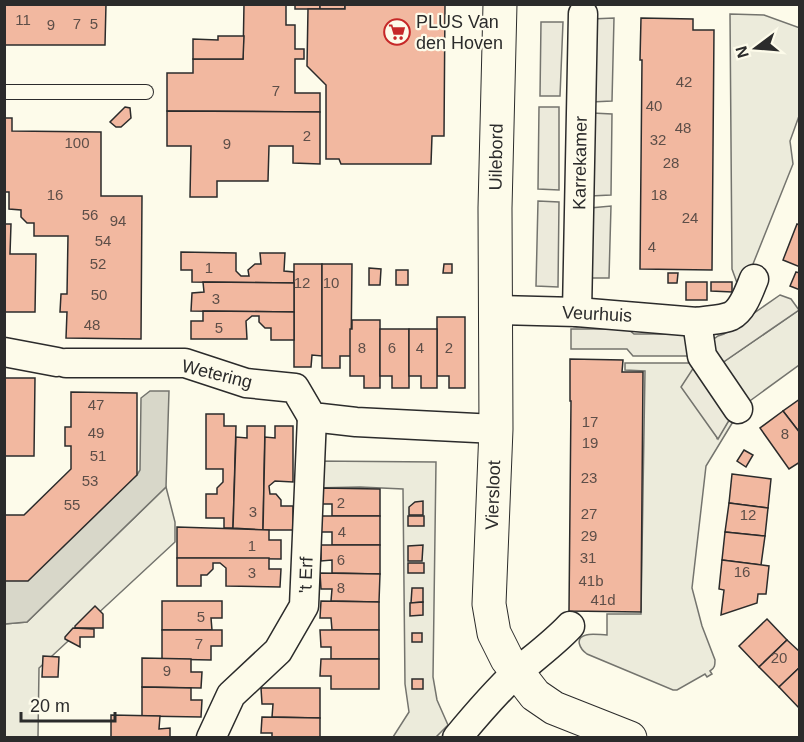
<svg xmlns="http://www.w3.org/2000/svg" width="804" height="742" font-family="Helvetica,sans-serif">
	<style>
		.green { fill: #ecebdb; stroke: #74746e; stroke-width: 1.5 }
		.parking { fill: #eceadb; stroke: #74746e; stroke-width: 1.5 }
		.water { fill: #d8d7c9; stroke: #74746e; stroke-width: 1.5 }
		.building { fill: #f2b8a0; stroke: #2b2b2b; stroke-width: 1.5 }
		.lines { fill: none; stroke-linecap: round; stroke-linejoin: round }
		.service-casing { stroke: #2b2b2b; stroke-width: 16 }
		.minor-casing { stroke: #2b2b2b; stroke-width: 31 }
		.tertiary-casing { stroke: #2b2b2b; stroke-width: 35 }
		.service { stroke: #fdfbea; stroke-width: 14 }
		.minor { stroke: #fdfbea; stroke-width: 28 }
		.tertiary { stroke: #fdfbea; stroke-width: 33 }
		.labels { text-anchor: middle; stroke-width: 4.5; stroke-linejoin: round; paint-order: stroke }
		.number-label { font-size: 15px; fill: #5d4e48 }
		.poi-label { font-size: 18px; fill: #2b2b2b; stroke: #fdfbea; text-anchor: start }
		.street-label { font-size: 18px; fill: #2b2b2b; stroke: #fdfbea }
	</style>
	<rect width="100%" height="100%" fill="#fdfbea"/>
	<!-- green -->
	<g class="green">
		<path d="M730 14 764 15 800 28 799 116 790 141 793 164 741 294 732 269Z"/>
		<path d="M799 310V365L747 403 722 363Z"/>
		<path d="M625 363H694L717 438 731 417 734 420 706 466 692 588 702 626 715 660C715 665 715 668 710 671L712 674 707 677 705 674 677 690H673L587 654C580 649 574 638 586 635 592 633 601 635 607 635V614H641L645 371 625 370Z"/>
		<path d="M312 461 436 462 433 677 437 700 448 725 436 737H393L409 712 405 684 403 489 360 487 312 488Z"/>
		<path d="M166 487 175 522V542L39 668 38 737H5L4 624 27 622Z"/>
	</g>
	<!-- parking -->
	<g class="parking">
		<path d="M614 18 612 101 591 102V19Z"/>
		<path d="M541 22H563L560 96H540Z"/>
		<path d="M539 107H559V190L538 189Z"/>
		<path d="M592 113 612 114 611 195 590 196Z"/>
		<path d="M538 201 559 202 558 287 536 286Z"/>
		<path d="M611 206 609 278H589L590 208Z"/>
		<path d="M780 295 791 299 799 310 722 363 707 344 718 336 724 334Z"/>
		<path d="M571 329H628L634 334H690V356H633L627 349H571Z"/>
		<path d="M694 367 731 417 718 439 681 387Z"/>
	</g>
	<!-- water -->
	<path class="water" d="M150 391H169L166 487 27 622 5 624V581L137 475 140 470 141 398Z"/>
	<!-- building -->
	<g class="building">
		<path d="M4 4H106L105 45H4Z"/>
		<path d="M244 4H286V25H295V49H304V59H295V93H320V112L167 111V73H193V59H243Z"/>
		<rect x="295" y="4" width="25" height="5"/>
		<rect x="320" y="4" width="25" height="5"/>
		<path d="M345 4H445L444 136H432L431 164H341L339 159H326V85L307 66 308 9H345Z"/>
		<path d="M641 18 693 19V30H714L712 270 640 269 642 60H640Z"/>
		<path d="M218 36H244L243 59H193V39L218 40Z"/>
		<path d="M125 107 130 108 131 118 121 127H116L110 122Z"/>
		<path d="M167 111 320 112V164L293 163V146H269L268 181H217V197H190L191 146H167Z"/>
		<path d="M4 118H12V131L101 132V196H142L141 339 66 338 67 312H60L61 294H67L68 236H34V223H27L21 217V210L9 209V192H4Z"/>
		<path d="M4 224H11L10 254H36L35 312H4Z"/>
		<path d="M797 224 800 225V267L783 260Z"/>
		<path d="M181 252 236 253V271L241 276H249L248 270 255 264H261L260 253H285L284 271 294 272V283L192 282V270H181Z"/>
		<path d="M294 264H322V356L312 355 311 367H294Z"/>
		<path d="M322 264H352L351 356H340V368H322Z"/>
		<path d="M444 264H452V273H443Z"/>
		<path d="M369 268 381 269 380 285H369Z"/>
		<rect x="396" y="270" width="12" height="15"/>
		<path d="M796 272 800 273V290L790 286Z"/>
		<path d="M668 273H678L677 283H668Z"/>
		<path d="M203 282 294 283V312L191 311 192 293 204 292Z"/>
		<rect x="686" y="282" width="21" height="18"/>
		<path d="M711 282H732V292L711 291Z"/>
		<path d="M203 311 294 312V340H271V328H265L259 322V316H252L246 321 247 339H191V321H203Z"/>
		<path d="M437 317H465V388H449V376H437Z"/>
		<path d="M352 320H380V388H364V376H350V329H352Z"/>
		<path d="M380 329H409V388H392V376H380Z"/>
		<path d="M409 329H437V388H421V376H409Z"/>
		<path d="M570 359 623 360 622 372H643L641 612 569 611 571 401H570Z"/>
		<path d="M4 378H35L34 456H4Z"/>
		<path d="M71 392 137 393V475L28 581H4V515H24L71 469V446H65V427H71Z"/>
		<path d="M800 399V433L783 411Z"/>
		<path d="M783 411 800 433V462L789 469 760 428Z"/>
		<path d="M206 414H224V426H236L233 528H224V518H206V494H217V488L223 482V469H206Z"/>
		<path d="M247 426H265L263 530 233 528 236 437 247 438Z"/>
		<path d="M275 426H293V482L275 481 269 486 270 494H276L281 500V506H293V530H263L265 437 275 438Z"/>
		<path d="M744 450 753 455 746 467 737 461Z"/>
		<path d="M732 474 771 479 768 508 729 503Z"/>
		<path d="M321 488 380 489V516H332V504H321Z"/>
		<path d="M423 501V515H409V507L415 502Z"/>
		<path d="M729 503 768 508 765 536 725 532Z"/>
		<path d="M321 516H380V545H332V532H321Z"/>
		<rect x="408" y="516" width="16" height="10"/>
		<path d="M177 527 269 530V540H281V559L177 558Z"/>
		<path d="M725 532 765 536 761 565 722 560Z"/>
		<path d="M321 545H380V574L332 573V560L321 561Z"/>
		<path d="M423 545 422 561H408V546Z"/>
		<path d="M177 558H269V569H281L280 587 226 586V568L220 563H213V569L207 575H201V586H177Z"/>
		<path d="M722 560 769 566 766 594H758L757 603 721 615 724 590 719 589Z"/>
		<rect x="408" y="563" width="16" height="10"/>
		<path d="M320 573 380 574 379 602 331 601 332 589H321Z"/>
		<path d="M412 588H423V602L411 603Z"/>
		<path d="M162 601H222V618H211L212 630H162Z"/>
		<path d="M321 601 379 602V630H332L331 618H320Z"/>
		<path d="M423 602V615L410 616V603Z"/>
		<path d="M95 606 103 614V628H75V626Z"/>
		<path d="M767 619 787 640 759 667 739 646Z"/>
		<path d="M73 628 94 629V637H80V647L65 639V637Z"/>
		<path d="M162 630H222V646H211V660L162 659Z"/>
		<path d="M320 630H379V659H331V647H321Z"/>
		<rect x="412" y="633" width="10" height="9"/>
		<path d="M787 640 800 652V667L779 687 759 667Z"/>
		<path d="M43 656 59 657 58 677H42Z"/>
		<path d="M142 658 191 659V672H202L201 688 142 687Z"/>
		<path d="M321 659H379V689H331V676H320Z"/>
		<path d="M800 667V707L799 708 779 687Z"/>
		<rect x="412" y="679" width="11" height="10"/>
		<path d="M142 687 191 688V700H202L201 717 142 716Z"/>
		<path d="M261 688H320V718L272 717 273 704H262Z"/>
		<path d="M111 715 160 716 159 729 170 728V738H111Z"/>
		<path d="M262 717 320 718V738H272V733H261Z"/>
	</g>
	<g class="lines">
		<!-- service casing -->
		<g class="service-casing">
			<path id="service" d="M4 92H146"/>
		</g>
		<!-- minor casing -->
		<g class="minor-casing">
			<g id="minor">
				<path d="M496 310 577 312 697 322C708 320 722 320 731 316 743 310 749 291 754 279"/>
				<path d="M577 312 583 14"/>
				<path d="M697 322 702 356 738 409"/>
				<path d="M4 352 57 362"/>
				<path d="M66 363H185L246 383 295 388 312 417 356 422 496 429"/>
				<path d="M211 738 231 695 278 651 304 606 312 417"/>
				<path d="M457 738C476 715 496 692 517 672 535 657 554 643 570 626"/>
			</g>
		</g>
		<!-- tertiary casing -->
		<g class="tertiary-casing">
			<path id="tertiary" d="M500 4 495 208 496 429 489 604 494 633 507 659 535 695 554 708 630 738"/>
		</g>
		<!-- service -->
		<use href="#service" class="service"/>
		<!-- minor -->
		<use href="#minor" class="minor"/>
		<!-- tertiary -->
		<use href="#tertiary" class="tertiary"/>
	</g>
	<!-- icons -->
	<defs>
		<g id="supermarket-ring" transform="scale(1.35)"><circle r="9.5" fill="#fdfbea" stroke="#c62828" stroke-width="1.5"/><path d="M-6-5.5h2.5l.6 2H6L4.5 2H-2.5L-4.4-4H-6ZM-1.5 3.2a1.3 1.3 0 1 0 .1 0ZM3 3.2a1.3 1.3 0 1 0 .1 0Z" fill="#c62828"/></g>
	</defs>
	<g fill-rule="evenodd">
		<use href="#supermarket-ring" x="397" y="32"/>
	</g>
	<g class="labels">
		<!-- number labels -->
		<g class="number-label">
			<text x="23" y="25">11</text>
			<text x="77" y="29">7</text>
			<text x="94" y="29">5</text>
			<text x="51" y="30">9</text>
			<text x="684" y="87">42</text>
			<text x="276" y="96">7</text>
			<text x="654" y="111">40</text>
			<text x="683" y="133">48</text>
			<text x="307" y="141">2</text>
			<text x="658" y="145">32</text>
			<text x="77" y="148">100</text>
			<text x="227" y="149">9</text>
			<text x="671" y="168">28</text>
			<text x="55" y="200">16</text>
			<text x="659" y="200">18</text>
			<text x="90" y="220">56</text>
			<text x="690" y="223">24</text>
			<text x="118" y="226">94</text>
			<text x="103" y="246">54</text>
			<text x="652" y="252">4</text>
			<text x="98" y="269">52</text>
			<text x="209" y="273">1</text>
			<text x="302" y="288">12</text>
			<text x="331" y="288">10</text>
			<text x="99" y="300">50</text>
			<text x="216" y="304">3</text>
			<text x="92" y="330">48</text>
			<text x="219" y="333">5</text>
			<text x="362" y="353">8</text>
			<text x="392" y="353">6</text>
			<text x="420" y="353">4</text>
			<text x="449" y="353">2</text>
			<text x="96" y="410">47</text>
			<text x="590" y="427">17</text>
			<text x="96" y="438">49</text>
			<text x="785" y="439">8</text>
			<text x="590" y="448">19</text>
			<text x="98" y="461">51</text>
			<text x="589" y="483">23</text>
			<text x="90" y="486">53</text>
			<text x="341" y="508">2</text>
			<text x="72" y="510">55</text>
			<text x="253" y="517">3</text>
			<text x="589" y="519">27</text>
			<text x="748" y="520">12</text>
			<text x="342" y="537">4</text>
			<text x="589" y="541">29</text>
			<text x="252" y="551">1</text>
			<text x="588" y="563">31</text>
			<text x="341" y="565">6</text>
			<text x="742" y="577">16</text>
			<text x="252" y="578">3</text>
			<text x="591" y="586">41b</text>
			<text x="341" y="593">8</text>
			<text x="603" y="605">41d</text>
			<text x="201" y="622">5</text>
			<text x="199" y="649">7</text>
			<text x="779" y="663">20</text>
			<text x="167" y="676">9</text>
		</g>
		<!-- poi labels -->
		<g class="poi-label">
			<text x="416" y="28">PLUS Van<tspan x="416" dy="21">den Hoven</tspan></text>
		</g>
		<!-- street labels -->
		<g class="street-label">
			<text transform="translate(496 157) rotate(-89)" y="6">Uilebord</text>
			<text transform="translate(580 163) rotate(-89)" y="6">Karrekamer</text>
			<text transform="translate(597 314) rotate(3)" y="6">Veurhuis</text>
			<text transform="translate(217 374) rotate(14)" y="6">Wetering</text>
			<text transform="translate(493 495) rotate(-88)" y="6">Viersloot</text>
			<text transform="translate(306 575) rotate(-88)" y="6">'t Erf</text>
		</g>
	</g>
	<!-- border -->
	<rect width="804" height="742" fill="none" stroke="#2b2b2b" stroke-width="12"/>
	<!-- north arrow -->
	<g transform="translate(756 48) rotate(254)" stroke="#fdfbea" stroke-width="4.5" paint-order="stroke">
	<path d="M0-4.5L10 22L0 15L-10 22Z" fill="#2b2b2b"/>
	<text y="-9" font-size="16" font-weight="bold" text-anchor="middle" fill="#2b2b2b">N</text>
	</g>
	<!-- scale -->
	<path d="M21 712v9h94v-9" fill="none" stroke="#2b2b2b" stroke-width="3"/>
	<text x="30" y="712" font-size="18" fill="#2b2b2b" stroke="#fdfbea" stroke-width="4.5" paint-order="stroke">20 m</text>
</svg>
